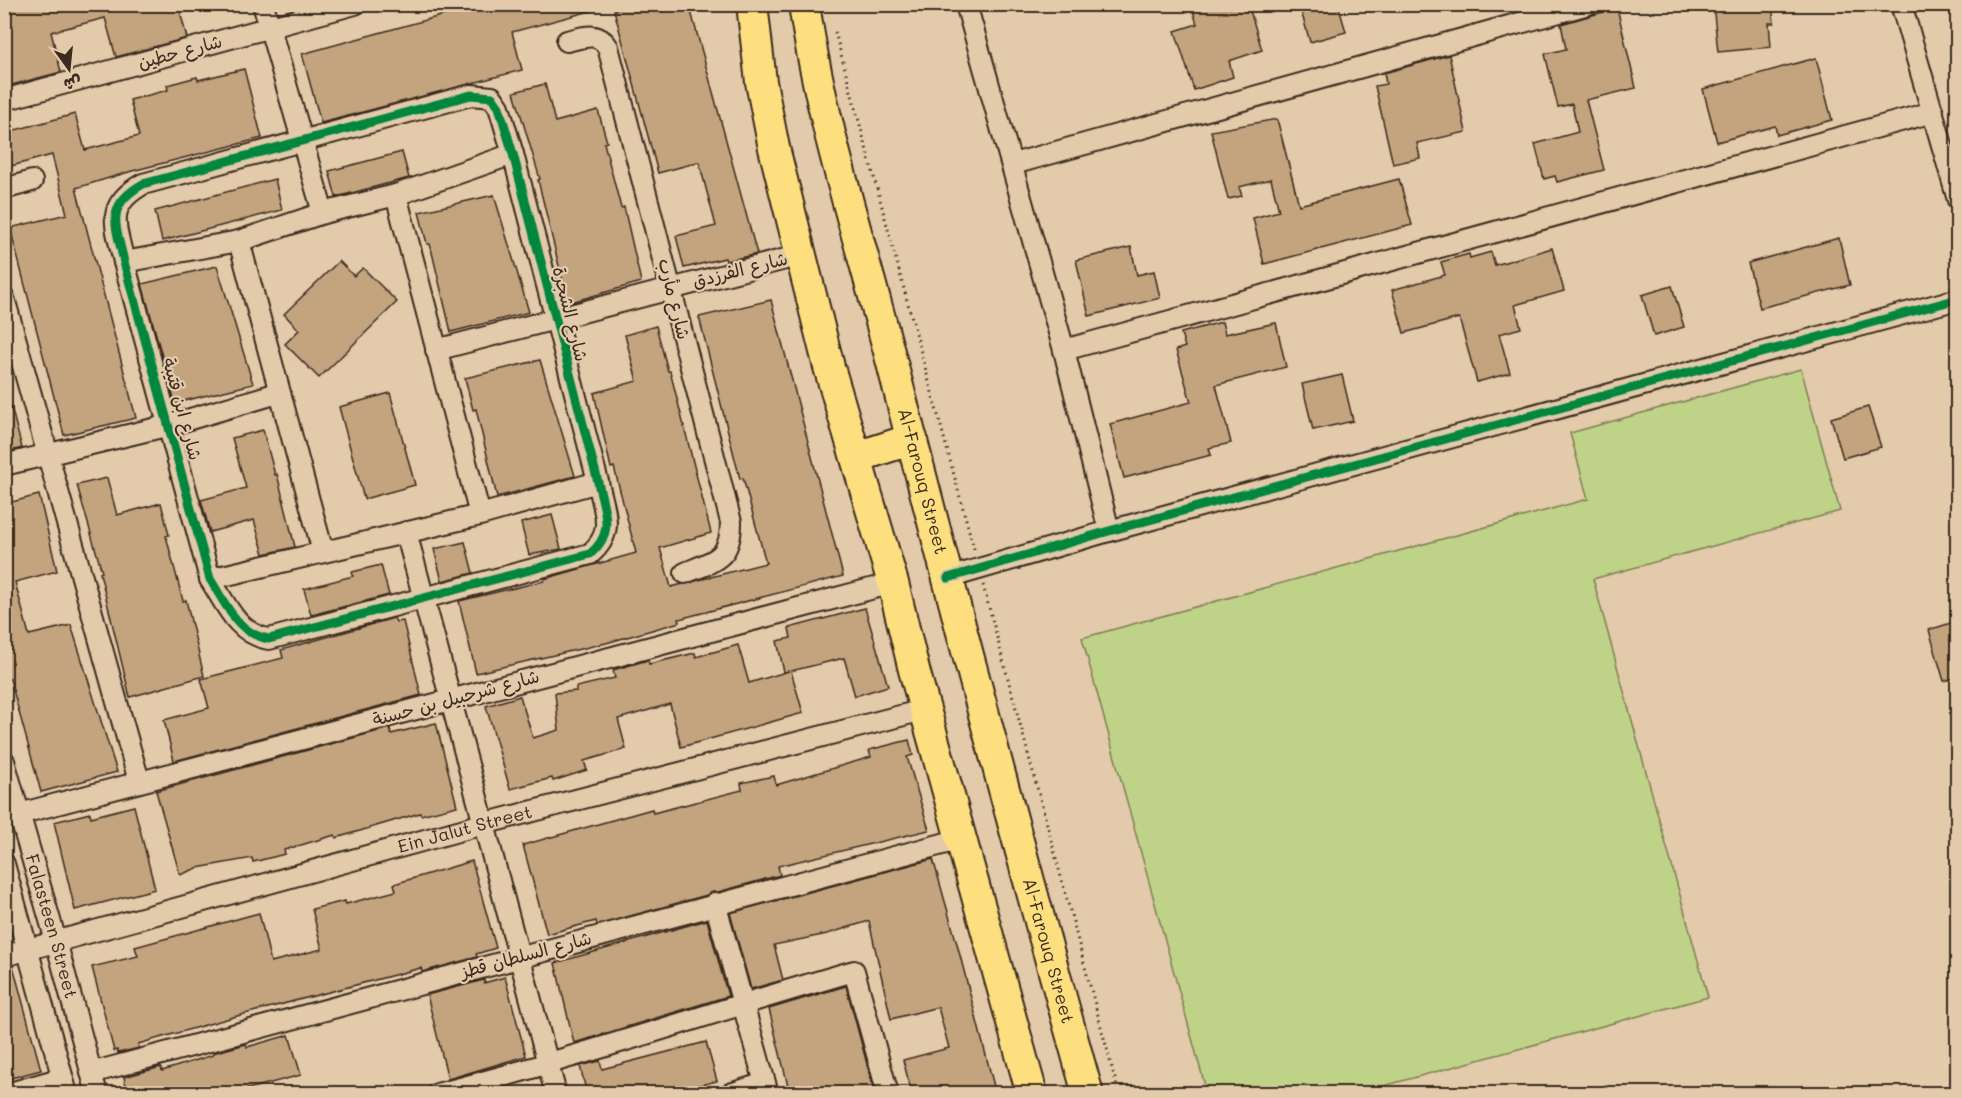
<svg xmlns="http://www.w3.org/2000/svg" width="1962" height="1098" font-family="Mali,'Playpen Sans Arabic',sans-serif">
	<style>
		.green { fill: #bfd388; stroke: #7d7e53; stroke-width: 1.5 }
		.building { fill: #c4a47f; stroke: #3b2a1e; stroke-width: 1.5 }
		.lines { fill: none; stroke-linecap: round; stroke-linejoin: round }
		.street-casing { stroke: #3b2a1e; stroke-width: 24 }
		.primary-casing { stroke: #3b2a1e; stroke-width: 34 }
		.path { stroke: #3b2a1e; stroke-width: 3; stroke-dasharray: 1.5 4.5; stroke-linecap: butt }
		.street { stroke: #e2caaa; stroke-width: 20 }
		.primary { stroke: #fedf80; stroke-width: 30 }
		.cycleway-casing { stroke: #e2caaa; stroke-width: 13 }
		.cycleway { stroke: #00873e; stroke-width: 9 }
		.labels { text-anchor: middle; stroke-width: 4.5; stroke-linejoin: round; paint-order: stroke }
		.street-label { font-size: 18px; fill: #3b2a1e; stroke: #e2caaa }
	</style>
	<rect width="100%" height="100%" fill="#e2caaa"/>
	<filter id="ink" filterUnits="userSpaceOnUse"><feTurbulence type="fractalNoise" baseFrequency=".0167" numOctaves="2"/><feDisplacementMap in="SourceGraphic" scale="12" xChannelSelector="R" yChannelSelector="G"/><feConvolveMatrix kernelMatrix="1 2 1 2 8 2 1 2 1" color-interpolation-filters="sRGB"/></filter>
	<g filter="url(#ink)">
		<!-- green -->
		<path class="green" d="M1801 369 1840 511 1593 579 1708 997 1358 1093H1207L1082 638 1588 499 1570 433Z"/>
		<!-- building -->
		<g class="building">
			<path d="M27 4H178L187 38 116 57 105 18 51 32 61 72 4 87V10Z"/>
			<path d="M484 4H597L598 9 512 32 522 70 321 123 302 54Z"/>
			<path d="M634 4H689L757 254 726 261 725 258 684 268 676 236 716 226 699 162 658 173 614 10Z"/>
			<path d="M1191 4H1248L1262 50 1229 61 1233 77 1194 90 1175 31 1197 24Z"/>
			<path d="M1299 4H1338L1346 32 1310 42Z"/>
			<path d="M1713 4H1772L1774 23H1769L1771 47 1718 52Z"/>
			<path d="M1617 8 1636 88 1586 100 1604 170 1557 182 1555 176 1544 179 1535 144 1578 132 1572 104 1558 107 1545 54 1566 49 1561 24Z"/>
			<path d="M1449 55 1466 132 1417 143 1420 158 1393 164 1375 86 1386 84 1384 73Z"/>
			<path d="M1816 58 1832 120 1777 135 1775 126 1717 142 1703 89Z"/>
			<path d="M244 69 262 138 132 171 76 188 136 418 64 435 10 228 67 214 52 155 11 166 4 133 75 114 85 150 139 136 130 100 168 90 167 85 197 77 198 80Z"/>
			<path d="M545 84 555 122 598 110 607 142 604 143 621 208 624 207 641 282 568 303 538 180 540 179 514 92Z"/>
			<path d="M1277 119 1299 205 1399 179 1412 225 1264 264 1253 218 1279 211 1271 179 1239 187 1242 196 1228 199 1211 131Z"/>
			<path d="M402 152 409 178 336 197 329 171Z"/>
			<path d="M275 179 282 210 162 241 155 211Z"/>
			<path d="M494 195 529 312 451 332 430 244H427L419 212Z"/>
			<path d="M1839 238 1850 285 1760 308 1748 263Z"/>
			<path d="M1131 247 1137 275 1154 271 1160 298 1089 316 1076 260Z"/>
			<path d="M1552 248 1564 291 1515 305 1521 328 1499 334 1510 373 1477 382 1459 318 1404 333 1392 290 1445 275 1441 262 1469 254 1470 258 1491 252 1495 265Z"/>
			<path d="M339 261 354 276 363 268 397 302 319 378 285 344 299 330 284 314Z"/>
			<path d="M217 266 253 384 175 403 142 284Z"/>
			<path d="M1672 286 1684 327 1654 336 1642 295Z"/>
			<path d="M771 300 843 576 679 619 680 622 606 643 476 673 459 601 544 581V579L636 553 614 467 611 468 594 393 637 381 625 335 656 326 668 371H670L711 533 660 548 671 587 766 563 743 478 740 479 699 317Z"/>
			<path d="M1222 322 1225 334 1276 323 1286 367 1216 385 1231 443 1209 448 1211 455 1124 478 1110 424 1191 402 1176 350 1185 347 1181 333Z"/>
			<path d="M540 360 575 476 497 497 476 409 473 410 465 378Z"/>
			<path d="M1342 375 1353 421 1313 430 1302 384Z"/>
			<path d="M390 393 415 485 364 499 339 407Z"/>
			<path d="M4 403H10L22 448 4 453Z"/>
			<path d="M1868 407 1881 447 1843 458 1831 418Z"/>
			<path d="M263 430 275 475 277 474 295 547 264 554 254 520 210 532 201 500 246 488 232 438Z"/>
			<path d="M107 478 117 515 161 503 169 535 166 536 183 601 186 600 204 676 130 697 100 573 102 572 77 485Z"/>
			<path d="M39 495 57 571 15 582 29 635 71 625 117 772 41 792 10 679H8L4 667V504Z"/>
			<path d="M552 515 561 549 529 555 521 523Z"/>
			<path d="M465 542 473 573 442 581 434 549Z"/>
			<path d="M381 565 389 595 311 615 304 589 353 576 352 572Z"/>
			<path d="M865 608 888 686 855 696 844 658 791 671 803 713 681 747 670 704 618 719 626 749 584 761 587 770 553 781 552 778 510 789 486 706 520 696 533 738 559 730 555 693 576 691V687L615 678 613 670 648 660 649 664 695 653 696 657 738 645 749 683 789 671 784 672 777 641 791 638 789 628Z"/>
			<path d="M394 618 396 622 403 621 421 695 174 761 164 720 209 708 201 679 283 658 281 650Z"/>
			<path d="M1954 622 1958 635V677L1944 681 1929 630Z"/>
			<path d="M436 723 457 806 421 815 420 813 336 838 335 835 284 850 285 854 253 862 252 858 197 868 180 875 156 791 390 728 391 734Z"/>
			<path d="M909 740 913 755 907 757 929 830 778 866 780 875 597 925 596 921 547 934 523 845 652 809 653 813 742 790 741 783 774 776 776 785 871 757 869 750Z"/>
			<path d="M134 806 155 889 75 910 54 822 90 813 91 817Z"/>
			<path d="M933 859 957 944 996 1094H912L903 1060 949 1048 938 1007 891 1019 869 921 827 934 774 945 783 980 751 989 730 913Z"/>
			<path d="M472 861 496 948 476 954 477 957 422 972 421 968 237 1016 138 1044 139 1048 118 1053 117 1050 114 1051 92 967 138 956 135 947 259 913 271 962 322 949 312 909 345 901 346 904 396 891 394 884Z"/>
			<path d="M707 920 728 996 574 1043 555 963Z"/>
			<path d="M13 966 41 1070 7 1079 4 1068V968Z"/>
			<path d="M505 977 526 1056 448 1079 427 995 484 980V983Z"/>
			<path d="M846 986 875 1094H790L769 1009Z"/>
			<path d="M289 1035 301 1075 229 1094H128L124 1077 161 1067 162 1071 213 1055V1053L246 1044 247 1047Z"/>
			<path d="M706 1042 717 1081 664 1094H587L580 1066 600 1061 602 1069Z"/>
		</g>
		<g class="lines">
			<!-- street casing -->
			<g class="street-casing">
				<g id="street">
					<path d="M263 4 323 213"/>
					<path d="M966 4 1064 350 1109 531"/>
					<path d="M1901 4 1958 200"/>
					<path d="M567 41C584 37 598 31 608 47L731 522C731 558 716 560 685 573"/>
					<path d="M471 95 492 97 499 107 513 154 598 482C604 511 616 532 590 554L269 639C237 634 226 604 210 579L124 262C116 225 104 206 143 184Z"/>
					<path d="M4 100 355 4"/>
					<path d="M1013 164 1588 4"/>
					<path d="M4 189 32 181"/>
					<path d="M396 195 480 515"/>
					<path d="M239 241 323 552"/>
					<path d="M124 262 239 241 323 213 396 195 513 154"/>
					<path d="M4 298 139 781"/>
					<path d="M436 350 801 255"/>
					<path d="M1064 350 1933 112"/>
					<path d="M4 465 170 425 278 393"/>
					<path d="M406 532 556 1094"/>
					<path d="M948 578 1109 531 1958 299"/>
					<path d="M210 579 480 515 598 482"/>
					<path id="s1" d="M4 761 56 941 97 1094"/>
					<path d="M19 814 893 583"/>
					<path d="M4 864 67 1094"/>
					<path d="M715 903 768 1094"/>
					<path id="s2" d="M4 956 483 824 927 709"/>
					<path d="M91 1073 961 839"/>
					<path d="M6 1094 62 1078"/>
					<path d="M437 1094C577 1058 715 1011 854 971L888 1094"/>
					<path d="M730 1094 765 1083"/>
				</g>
			</g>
			<!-- primary casing -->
			<g class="primary-casing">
				<g id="primary">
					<path d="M752 4 761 82 774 148 829 367 893 583 914 670 1032 1094"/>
					<path id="s3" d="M804 4C822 128 862 246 893 367 955 610 1020 852 1088 1094"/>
					<path d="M857 457 912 439"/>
				</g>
			</g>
			<!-- path -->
			<g class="path">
				<path d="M835 32 975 553"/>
				<path d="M983 585 1119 1094"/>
			</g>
			<!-- street -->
			<use href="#street" class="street"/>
			<!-- primary -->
			<use href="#primary" class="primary"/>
			<!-- cycleway casing -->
			<g class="cycleway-casing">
				<g id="cycleway">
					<path d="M471 95 492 97 499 107 513 154 598 482C604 511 616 532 590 554L269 639C237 634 226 604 210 579L124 262C116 225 104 206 143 184Z"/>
					<path d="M948 578 1109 531 1958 299"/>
				</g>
			</g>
			<!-- cycleway -->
			<use href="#cycleway" class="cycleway"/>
		</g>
	</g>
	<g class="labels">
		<!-- street labels -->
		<g class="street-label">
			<text transform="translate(180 52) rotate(-15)" y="6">شارع حطين</text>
			<text transform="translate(740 270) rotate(-14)" y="6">شارع الفرزدق</text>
			<text transform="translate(674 299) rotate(76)" y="6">شارع مأرب</text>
			<text transform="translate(570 314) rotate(76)" y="6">شارع الشجرة</text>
			<text transform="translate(182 409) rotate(75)" y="6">شارع ابن قتيبة</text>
			<text dy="6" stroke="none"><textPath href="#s3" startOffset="492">Al-Farouq Street</textPath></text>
			<text transform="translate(456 698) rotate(-15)" y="6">شارع شرحبيل بن حسنة</text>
			<text dy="6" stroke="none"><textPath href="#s2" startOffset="478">Ein Jalut Street</textPath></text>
			<text dy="6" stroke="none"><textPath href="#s1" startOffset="172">Falasteen Street</textPath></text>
			<text dy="6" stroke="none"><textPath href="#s3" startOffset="978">Al-Farouq Street</textPath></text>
			<text transform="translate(526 955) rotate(-15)" y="6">شارع السلطان قطز</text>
		</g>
	</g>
	<!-- margin -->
	<rect width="1962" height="1098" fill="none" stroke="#e2caaa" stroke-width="24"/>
	<rect x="12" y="12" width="1938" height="1074" fill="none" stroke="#3b2a1e" stroke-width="2" filter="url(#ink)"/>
	<!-- north arrow -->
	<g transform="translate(69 69) rotate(165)" stroke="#e2caaa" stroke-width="4.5" paint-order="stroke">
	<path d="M0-4.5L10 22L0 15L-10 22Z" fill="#3b2a1e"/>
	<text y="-9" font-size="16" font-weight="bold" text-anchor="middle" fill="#3b2a1e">ش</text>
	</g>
</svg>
